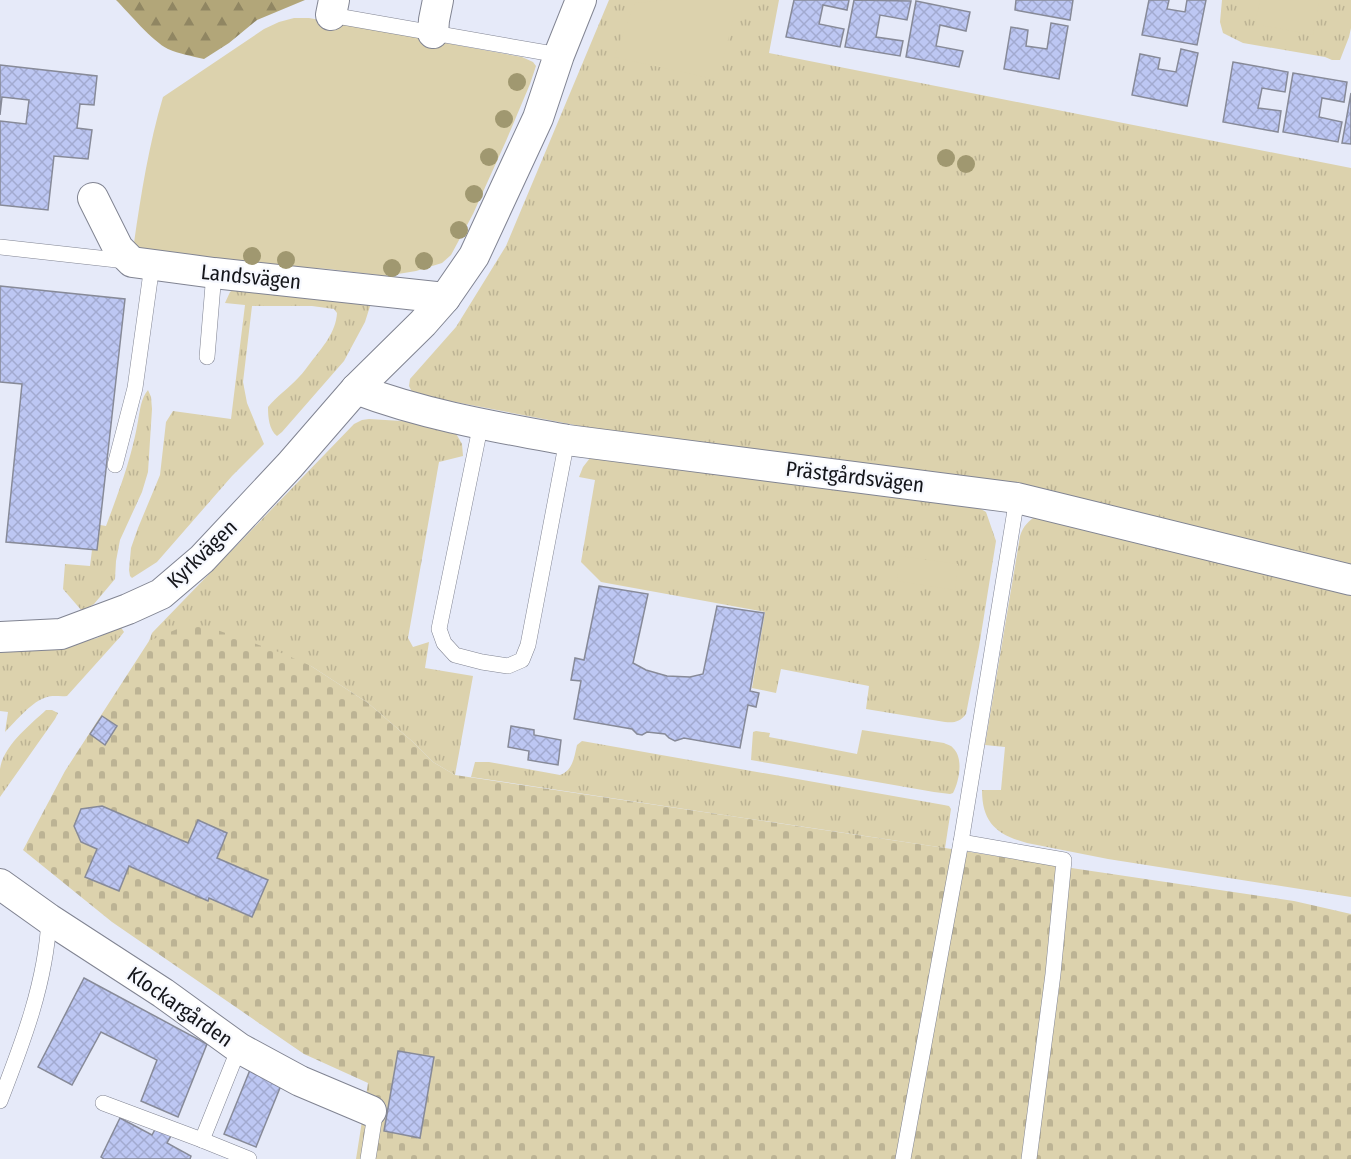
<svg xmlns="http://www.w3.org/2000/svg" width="1351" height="1159" font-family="'Fira Sans Condensed',sans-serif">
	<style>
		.grass { fill: url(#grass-tufts) }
		.forest { fill: url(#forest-firs) }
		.cemetery { fill: url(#cemetery-stones) }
		.green { fill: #dcd2ad }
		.building { fill: url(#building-cross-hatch); stroke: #878a98; stroke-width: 1.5 }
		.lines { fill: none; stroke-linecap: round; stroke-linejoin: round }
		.service-casing { stroke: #818492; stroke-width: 16 }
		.minor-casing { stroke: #818492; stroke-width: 32 }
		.service { stroke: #fff; stroke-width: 15 }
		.minor { stroke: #fff; stroke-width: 30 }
		.tree { fill: #a09870 }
		.labels { text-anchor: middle; stroke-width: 4.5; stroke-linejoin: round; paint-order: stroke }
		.street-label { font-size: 21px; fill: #14151a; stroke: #f6f8fe }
	</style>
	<defs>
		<pattern id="grass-tufts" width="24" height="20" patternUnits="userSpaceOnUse" patternTransform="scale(1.5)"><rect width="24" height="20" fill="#dcd2ad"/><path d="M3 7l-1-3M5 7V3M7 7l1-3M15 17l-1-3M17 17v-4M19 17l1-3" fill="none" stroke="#bcb394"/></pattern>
		<pattern id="forest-firs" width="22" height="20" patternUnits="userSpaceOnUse" patternTransform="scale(1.5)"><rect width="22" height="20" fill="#b2a679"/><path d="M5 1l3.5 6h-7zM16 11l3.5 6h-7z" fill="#908662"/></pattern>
		<pattern id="cemetery-stones" width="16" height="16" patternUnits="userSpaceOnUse" patternTransform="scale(1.5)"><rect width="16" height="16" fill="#dcd2ad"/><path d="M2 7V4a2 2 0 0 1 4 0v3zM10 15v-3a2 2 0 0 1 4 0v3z" fill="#bcb394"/></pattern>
		<pattern id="building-cross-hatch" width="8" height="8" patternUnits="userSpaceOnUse" patternTransform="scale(1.5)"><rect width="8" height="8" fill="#bdc7f3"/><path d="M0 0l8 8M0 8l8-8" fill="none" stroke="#a2aad0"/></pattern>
	</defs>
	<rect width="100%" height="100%" fill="#e6eaf9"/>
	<!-- grass -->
	<g class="grass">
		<path d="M609 0H779L769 53 1351 168V569L1018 483 674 444 413 394 409 386 410 379 456 327 506 246Z"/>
		<path d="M1222 0H1351V28L1349 37 1340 60H1332L1325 57 1243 43 1223 33 1220 22Z"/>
		<path d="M236 287 371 303 365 322 344 361 282 432 277 436C269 430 268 417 268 407 277 396 289 388 299 377 303 373 307 367 311 362 322 348 336 332 337 313L334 309 312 306H252L243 382 247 403 264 444 232 476 157 562 132 578 130 576 129 570 131 548 138 528 160 475 166 422 173 411 231 419 245 305 225 303 230 292Z"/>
		<path d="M148 390 151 397 152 409 148 472 142 492 120 540 116 561 115 579 94 604 82 611 63 589 65 564 90 566 92 550H97L100 525 106 526C119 491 132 457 138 421 140 410 141 398 148 390Z"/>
		<path d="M369 419 418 422 454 430 462 444 463 456 439 462 408 638 413 647 429 642 425 668 473 676 455 775 433 762 413 742 368 703 311 666 149 641 152 633 354 424 362 420Z"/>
		<path d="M590 458 974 505 986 512 996 541 979 647 966 714C960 722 954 723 945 722L866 709 869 686 781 669 776 693 752 688 765 612 601 582 581 562 595 480 579 477 583 467Z"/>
		<path d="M1038 515 1351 592V897L1108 859 1027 843C997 835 982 823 982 790H1001L1005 747 985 745 1020 536C1023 526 1029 520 1038 515Z"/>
		<path d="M120 626 124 632 120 637 67 696C61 697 53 695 47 697 32 701 16 721 5 732L8 712 0 711V650L77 643 97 638Z"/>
		<path d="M46 710H52L58 713 55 719 0 797C0 788 0 778 0 769 3 746 30 725 46 710Z"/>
		<path d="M862 730 944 743C948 745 951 745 953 748 964 758 959 782 953 793L950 794 934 792 751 760 753 732 756 731 770 733 769 737 857 754Z"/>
		<path d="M582 741 944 805 949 806 951 809 945 848 471 777 475 762H489L560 775C573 770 574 758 577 745Z"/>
	</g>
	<!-- forest -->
	<path class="forest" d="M116 0H305L257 20 229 43 204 59C192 56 179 54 168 49 152 41 129 13 116 0Z"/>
	<!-- cemetery -->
	<path class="cemetery" d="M206 626 284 654 311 666 368 703 413 742 433 762 455 775 945 848 1078 869 1294 901 1351 914V1159H356L368 1083 304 1054 112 922 23 850 65 771 149 641 182 627Z"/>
	<!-- green -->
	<g class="green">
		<path d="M667 0H738L718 80 614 57 635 3Z"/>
		<path d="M1260 0H1319L1313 35 1255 24Z"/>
		<path d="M294 18H309L522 57 533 62 536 66 530 84 506 141 473 214 451 255 442 263 416 271 386 276 328 269 193 260 146 253 134 243C141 194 149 144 163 97L264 29 279 22Z"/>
		<path d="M900 556 958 564 955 590 897 581Z"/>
	</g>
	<!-- building -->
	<g class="building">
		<path d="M794 0H849L847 10 823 5 819 24 844 29 840 47 786 37Z"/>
		<path d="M854 0 911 1 907 20 880 15 876 37 903 41 900 56 845 47Z"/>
		<path d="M1016 0H1073L1070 20 1015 10Z"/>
		<path d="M1149 0H1169L1167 9 1185 12 1187 0H1206L1197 45 1142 35Z"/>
		<path d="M916 1 970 12 966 31 940 25 936 46 963 51 959 67 906 57Z"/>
		<path d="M1051 23 1068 26 1059 79 1004 69 1011 27 1028 30 1026 46 1047 49Z"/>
		<path d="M1181 49 1198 53 1187 106 1132 95 1140 54 1160 58 1158 69 1176 72Z"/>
		<path d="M1233 62 1288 72 1285 92 1262 88 1258 108 1281 111 1278 132 1223 122Z"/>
		<path d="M0 65 97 76 94 105 80 104 77 128 92 130 88 159 54 156 48 210 0 205V121L26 124 29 100 2 97 0 115Z"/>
		<path d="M1293 73 1347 82 1344 102 1322 98 1319 117 1342 122 1338 142 1283 132Z"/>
		<path d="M1351 93V144L1342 143Z"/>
		<path d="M0 286 125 299 97 550 6 542 22 384 0 382Z"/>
		<path d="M599 586 648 594 633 663 646 670 667 676 690 677 703 674 717 606 764 613 750 691 759 693 756 707 748 705 740 748 684 738 675 741 669 738 665 734 647 732 642 735 637 734 632 729 574 719 581 681 571 680 575 658 584 660Z"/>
		<path d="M102 716 117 726 105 745 90 734Z"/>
		<path d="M511 726 534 730V735L561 740 558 765 528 760 529 751 508 747Z"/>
		<path d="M102 806 188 843 198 820 227 833 217 858 268 880 252 917 209 898 208 901 129 866 119 891 85 877 97 849 81 842 74 826 81 809Z"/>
		<path d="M84 978 207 1044 178 1117 141 1101 157 1060 101 1032 72 1085 38 1067Z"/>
		<path d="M398 1051 434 1057 420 1138 384 1131Z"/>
		<path d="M250 1070 282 1083 256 1147 224 1134Z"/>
		<path d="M120 1118 152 1135 157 1126 172 1134 167 1143 191 1156 190 1159H104L101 1157Z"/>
	</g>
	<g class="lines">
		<!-- service casing -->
		<g class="service-casing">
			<g id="service">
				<path d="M331 15 559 55"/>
				<path d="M0 247 126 261"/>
				<path d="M207 357 214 273"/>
				<path d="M481 423 439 629 444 643 455 655 482 662 508 666 522 660 528 645 567 440"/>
				<path d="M115 465 135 388 152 265"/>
				<path d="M961 842 1064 860 1053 974 1029 1159"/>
				<path d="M0 1101C23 1042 46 982 49 919"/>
				<path d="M103 1103 202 1140 249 1159"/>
				<path d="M202 1140 239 1048"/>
				<path d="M368 1159 374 1121 371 1111"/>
				<path d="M903 1159 961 842 1017 498"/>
			</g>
		</g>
		<!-- minor casing -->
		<g class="minor-casing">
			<g id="minor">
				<path d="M331 15 334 0"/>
				<path d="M433 33 434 20 438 0"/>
				<path d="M93 198 118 248 132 262 214 273 445 298"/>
				<path d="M356 389C424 415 496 427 567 440L1017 498 1351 580"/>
				<path d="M0 637 61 634 128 609 161 594 202 559 290 465 356 389 423 323 445 298 474 256 538 118 559 55 581 0"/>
				<path d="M0 884 49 919 163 993 239 1048 300 1081 371 1111"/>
			</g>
		</g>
		<!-- service -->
		<use href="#service" class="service"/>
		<!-- minor -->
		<use href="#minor" class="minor"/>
	</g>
	<!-- trees -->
	<g class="tree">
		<circle cx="517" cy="82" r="9"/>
		<circle cx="504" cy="119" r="9"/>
		<circle cx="489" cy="157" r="9"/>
		<circle cx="946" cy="158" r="9"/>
		<circle cx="966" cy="164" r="9"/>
		<circle cx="474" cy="194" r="9"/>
		<circle cx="459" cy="230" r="9"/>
		<circle cx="252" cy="256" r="9"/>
		<circle cx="286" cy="260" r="9"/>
		<circle cx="424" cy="261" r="9"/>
		<circle cx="392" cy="268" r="9"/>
	</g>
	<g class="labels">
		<!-- street labels -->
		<g class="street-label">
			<text transform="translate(251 277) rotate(6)" y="7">Landsvägen</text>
			<text transform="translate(855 477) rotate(7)" y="7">Prästgårdsvägen</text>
			<text transform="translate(202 554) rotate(-44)" y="7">Kyrkvägen</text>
			<text transform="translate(180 1007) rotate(35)" y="7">Klockargården</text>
		</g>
	</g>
</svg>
